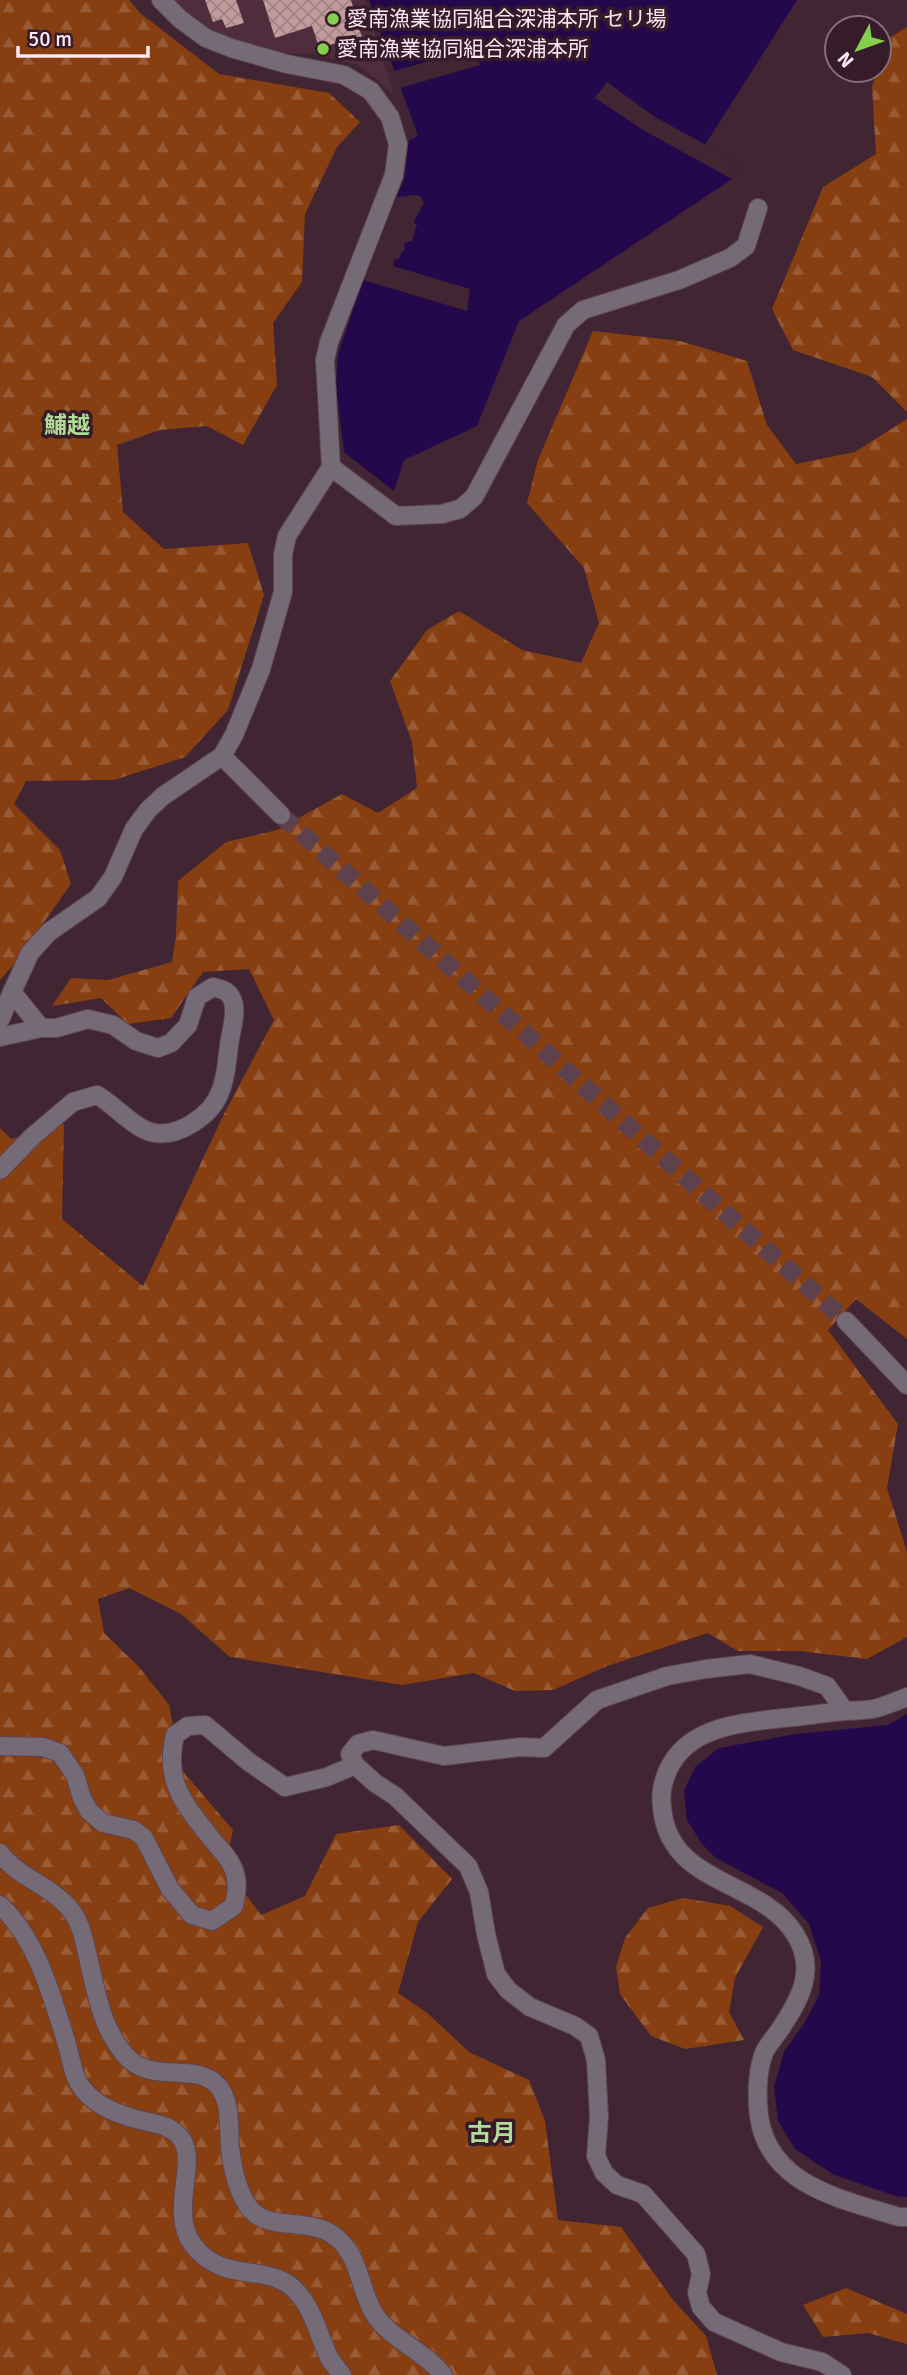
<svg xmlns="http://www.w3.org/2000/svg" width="907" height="2375" font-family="Signika,'Noto Sans JP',sans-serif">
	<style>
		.built { fill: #502d3d }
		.forest { fill: url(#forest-firs) }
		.water { fill: #23084c }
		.pier { fill: #412532 }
		.building { fill: url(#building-cross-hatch) }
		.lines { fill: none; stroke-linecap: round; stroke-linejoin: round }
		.minor-tunnel { stroke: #5d424e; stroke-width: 18; stroke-dasharray: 18 9; stroke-linecap: butt }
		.minor-casing { stroke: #5f4450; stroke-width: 20 }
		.tertiary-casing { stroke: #5f4450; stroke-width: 20 }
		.minor { stroke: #756b77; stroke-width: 18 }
		.tertiary { stroke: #756b77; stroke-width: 18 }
		.poi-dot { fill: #84cf4d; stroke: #361b28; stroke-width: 2.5 }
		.labels { text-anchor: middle; stroke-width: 7; stroke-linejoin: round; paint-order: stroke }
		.poi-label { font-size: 21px; fill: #fbe8f0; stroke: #361b28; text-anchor: start }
		.neighbourhood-label { font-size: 23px; font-weight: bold; fill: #b1db98; stroke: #361b28 }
		.quarter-label { font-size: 24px; font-weight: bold; fill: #b1db98; stroke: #361b28 }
	</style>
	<defs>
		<pattern id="forest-firs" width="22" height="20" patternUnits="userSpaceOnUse" patternTransform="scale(1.75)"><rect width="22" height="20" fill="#873f12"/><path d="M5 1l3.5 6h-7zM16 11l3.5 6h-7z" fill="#995b35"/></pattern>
		<pattern id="building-cross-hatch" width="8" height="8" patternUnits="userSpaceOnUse" patternTransform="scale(1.75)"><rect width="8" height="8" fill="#c39b9b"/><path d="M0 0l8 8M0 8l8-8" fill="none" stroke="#9f8282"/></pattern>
	</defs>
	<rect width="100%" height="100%" fill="#412532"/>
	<!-- built -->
	<path class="built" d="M175 0H365L394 96 379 81 358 65 309 53H281L222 36 190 14Z"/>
	<!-- forest -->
	<g class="forest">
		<path d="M0 0H129L140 13 219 74 329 93 360 122 337 147 305 214 302 282 273 323 277 385 243 445 207 426 160 430 117 445 123 512 164 549 248 543 264 595 228 710 185 757 114 780 26 781 14 804 60 850 71 884 14 964 0 980Z"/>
		<path d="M907 27V412L872 377 793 350 772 309 823 187 876 154 872 87 877 70H879L886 40Z"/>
		<path d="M593 331 680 341 747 361 767 425 796 464 855 452 907 419V1339L856 1299 828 1330 898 1424 887 1488 907 1552V1637L867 1659 799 1651H738L708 1633 607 1666 553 1690 515 1691 474 1673 402 1685 230 1657 181 1614 129 1588 98 1599 104 1633 139 1667 169 1705 181 1769 233 1830 225 1867 261 1915 305 1896 336 1834 399 1825 452 1879 418 1922 398 1993 426 2012 469 2052 529 2080 545 2121 558 2220 621 2227 673 2300 706 2336 717 2375H0V1128L11 1139 64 1124 62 1219 143 1286 224 1114 274 1020 249 969 203 972 171 1018 128 1024 101 998 52 1006 71 978 108 980 172 962 176 936 178 881 226 842 277 830 342 794 378 813 417 788 412 742 390 681 427 630 459 611 522 650 581 663 599 623 584 568 527 503 538 460Z"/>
		<path d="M683 1898 730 1906 763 1927 735 1978 729 2012 744 2040 685 2049 651 2036 620 1994 616 1967 625 1938 648 1908Z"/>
		<path d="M846 2288 907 2314V2344L868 2333 823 2337 803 2305Z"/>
	</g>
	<!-- water -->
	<g class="water">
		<path d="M369 0H797L705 145 741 164 732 179 519 321 477 426 404 460 394 491 344 452 336 386 338 354 363 280 404 179 409 140 418 136Z"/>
		<path d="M907 1714V2197L896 2196 834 2175 795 2149 778 2121 774 2087 784 2052 805 2022 819 1995 821 1961 809 1924 782 1893 716 1858 702 1844 687 1820 684 1791 695 1767 719 1748 796 1734 888 1725Z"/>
	</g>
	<!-- pier -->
	<g class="pier">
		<path d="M475 48 480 65 400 88 394 71Z"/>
		<path d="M607 82 655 117 741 164 732 179 643 130 595 98Z"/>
		<path d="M416 195 421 197 424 203 413 223 417 224 412 241 404 243 405 250 401 253 400 258 394 260 393 266 470 289 467 311 363 280 397 197Z"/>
	</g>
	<!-- building -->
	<g class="building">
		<path d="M205 0H236L244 23 226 28 222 19 213 22Z"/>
		<path d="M263 0H351L362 38 319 47 312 26 275 38Z"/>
	</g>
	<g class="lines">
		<!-- minor-tunnel -->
		<path class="minor-tunnel" d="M281 815 846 1321"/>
		<!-- minor casing -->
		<g class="minor-casing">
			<g id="minor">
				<path d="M331 467 396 516 442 514 460 509 474 497 566 325 583 310 679 280 730 258 746 246 758 208"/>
				<path d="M222 756 281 815"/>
				<path d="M41 1028 12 992 30 953 49 932 98 898 113 877 134 829 148 810 163 796 222 756 234 735 261 669 283 592V554L287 536 331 467 325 360 329 342 394 175 398 144 390 117 371 91 344 75 287 64 231 48 206 38 180 19 161 0"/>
				<path d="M0 1037 41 1028H56L88 1019 113 1025 136 1041 158 1048 171 1043 188 1025 197 997 213 987C220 989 226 989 231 997 238 1008 232 1027 230 1039 227 1056 227 1077 220 1092 212 1115 179 1137 155 1133 135 1130 115 1105 97 1095L73 1102 33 1136 0 1170"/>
				<path d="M846 1321 907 1385"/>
				<path d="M907 1697C897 1701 887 1705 877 1708 867 1711 856 1710 846 1711 825 1713 804 1716 783 1718 741 1723 688 1726 668 1770 661 1786 660 1798 663 1815 675 1886 761 1880 795 1934 818 1970 799 2001 779 2031 774 2038 767 2046 764 2053 758 2068 757 2090 758 2105 761 2184 838 2198 899 2217H907"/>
				<path d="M0 1746 43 1747 60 1753 75 1775 82 1798 89 1811 103 1823 134 1830 144 1838 170 1889 192 1915 212 1921 234 1906C237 1892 239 1877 231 1864 227 1856 220 1849 214 1842 186 1806 163 1783 175 1735L188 1726 205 1725 249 1762 285 1787 327 1777 355 1765"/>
				<path d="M0 1853C19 1879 54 1886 73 1913 81 1925 84 1939 87 1953 96 1990 101 2031 129 2059 153 2083 198 2062 218 2086 232 2102 228 2127 230 2147 232 2167 238 2196 252 2211 271 2231 311 2217 336 2237 360 2257 359 2286 373 2312 390 2340 424 2350 443 2375"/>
				<path d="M0 1905C37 1940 51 1993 66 2041 70 2054 72 2070 78 2082 92 2106 119 2115 144 2121 157 2124 168 2125 178 2135 202 2157 167 2210 193 2245 223 2284 265 2263 293 2288 312 2306 317 2330 327 2353 330 2361 337 2368 342 2375"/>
				<path d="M842 2375 822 2362 781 2352 714 2322 701 2307 697 2293 701 2274 696 2254 643 2194 617 2185 604 2173 596 2156 599 2117 596 2060 589 2036 575 2026 530 2007 508 1990 496 1974 486 1934 479 1892 468 1866 395 1796 375 1783 355 1765 350 1754 358 1744 373 1740 444 1756 521 1747 544 1748 597 1700 667 1676 706 1669 750 1664 799 1676 827 1686 845 1711"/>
			</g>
		</g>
		<!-- tertiary casing -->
		<g class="tertiary-casing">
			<path id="tertiary" d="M0 1020 12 992"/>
		</g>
		<!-- minor -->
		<use href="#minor" class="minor"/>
		<!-- tertiary -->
		<use href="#tertiary" class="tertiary"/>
	</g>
	<!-- markers -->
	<g class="poi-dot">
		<circle cx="333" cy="19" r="7"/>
		<circle cx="323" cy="49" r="7"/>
	</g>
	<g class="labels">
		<!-- poi labels -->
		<g class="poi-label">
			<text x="347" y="26">愛南漁業協同組合深浦本所 セリ場</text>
			<text x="337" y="56">愛南漁業協同組合深浦本所</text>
		</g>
		<!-- neighbourhood labels -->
		<g class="neighbourhood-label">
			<text x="67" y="433">鯆越</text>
		</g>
		<!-- quarter labels -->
		<g class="quarter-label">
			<text x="492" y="2141">古月</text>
		</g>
	</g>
	<!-- north arrow -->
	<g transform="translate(858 49) rotate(229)"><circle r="33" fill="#361b28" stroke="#856d78" stroke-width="2"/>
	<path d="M0-5L12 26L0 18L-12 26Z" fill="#84cf4d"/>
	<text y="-10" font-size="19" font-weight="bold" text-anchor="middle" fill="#fbe8f0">N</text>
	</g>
	<!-- scale -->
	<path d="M18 46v10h130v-10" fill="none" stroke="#fbe8f0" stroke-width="3.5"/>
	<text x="28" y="46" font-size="21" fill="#fbe8f0" stroke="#361b28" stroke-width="5" paint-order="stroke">50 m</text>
</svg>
